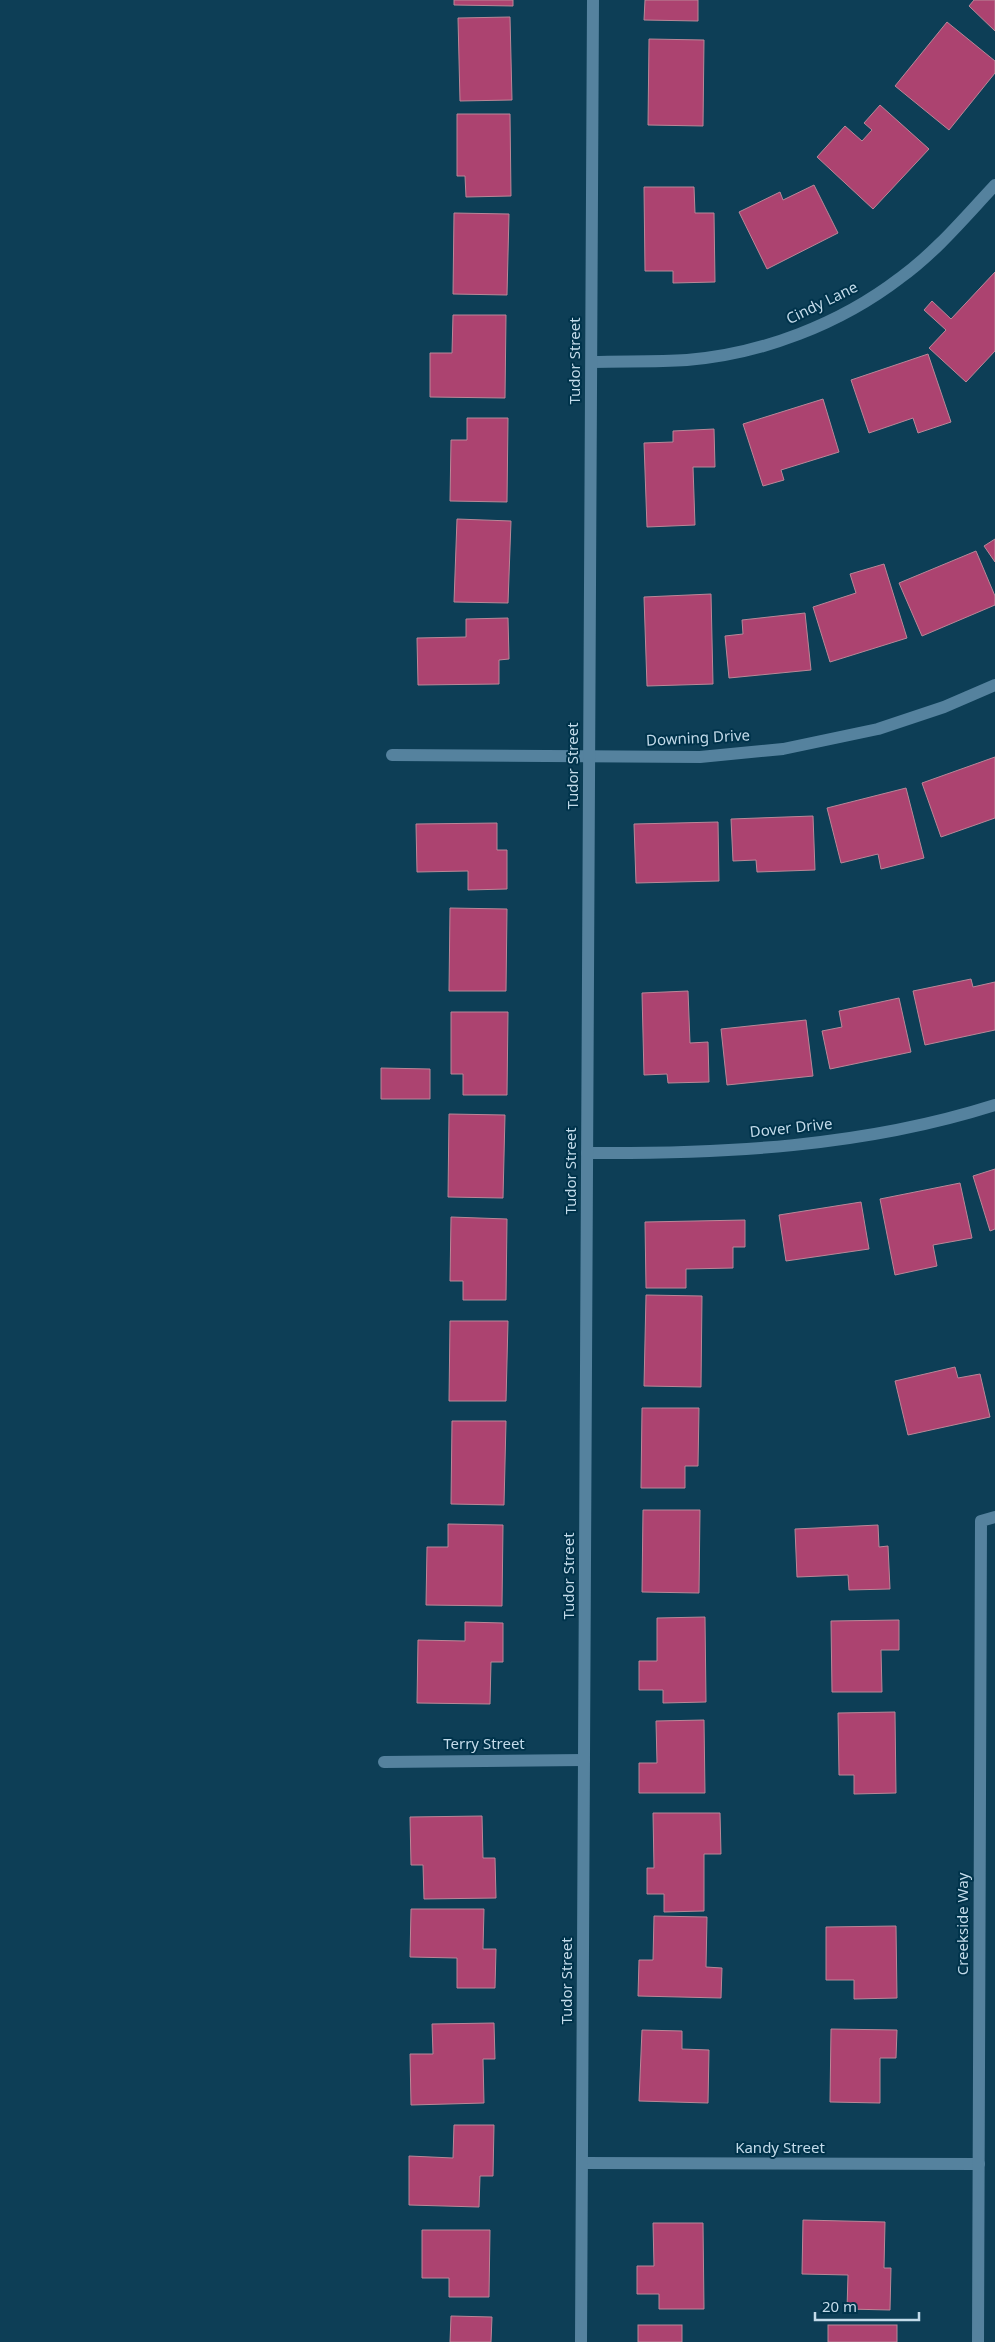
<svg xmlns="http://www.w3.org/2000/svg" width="995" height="2342" font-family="'Noto Sans',sans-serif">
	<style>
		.building { fill: #ac4370; stroke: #b98798 }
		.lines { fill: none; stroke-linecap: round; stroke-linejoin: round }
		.minor { stroke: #55829e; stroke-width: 12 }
		.labels { text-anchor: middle; stroke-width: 4; stroke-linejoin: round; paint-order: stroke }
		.street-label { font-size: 15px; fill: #c3dbea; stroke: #00334b }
	</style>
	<rect width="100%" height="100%" fill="#0d3e56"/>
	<!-- building -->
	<g class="building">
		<path d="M454 0H513V6L454 5Z"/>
		<path d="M645 0H698V21L644 20Z"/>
		<path d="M974 0H995V31L969 6Z"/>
		<path d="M510 17 512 100 460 101 458 18Z"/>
		<path d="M947 22 995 61V73L949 130 895 86Z"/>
		<path d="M649 39 704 40 703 126 648 125Z"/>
		<path d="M880 105 929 149 873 209 817 157 845 126 862 141 872 130 864 123Z"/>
		<path d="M457 114H510L511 196 466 197 465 176H457Z"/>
		<path d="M814 185 838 233 767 269 739 212 780 192 783 200Z"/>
		<path d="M644 187H694L695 213H714L715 282 673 283V271H645Z"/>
		<path d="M454 213 509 214 507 295 453 294Z"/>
		<path d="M995 272V351L966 382 929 348 946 330 924 310 932 301 951 319Z"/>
		<path d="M453 315H506L505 398 430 397V353H452Z"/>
		<path d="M928 354 951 422 918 433 913 418 869 433 851 380Z"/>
		<path d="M823 399 839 452 781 470 784 480 763 486 743 424Z"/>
		<path d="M467 418H508L507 502 450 501 451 440H467Z"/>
		<path d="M714 429 715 467H693L695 525 647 527 644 443 673 442V431Z"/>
		<path d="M457 519 511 521 508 603 454 602Z"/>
		<path d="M995 539V562L984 546Z"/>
		<path d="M976 551 995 596V605L922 636 899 583Z"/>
		<path d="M884 564 907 638 830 662 813 607 856 593 850 574Z"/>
		<path d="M711 594 713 684 647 686 644 597Z"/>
		<path d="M805 613 811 670 729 678 725 636 743 634 742 620Z"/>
		<path d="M508 618 509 659 499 660V684L418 685 417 638 466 637V619Z"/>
		<path d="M995 757V818L941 837 922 783Z"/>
		<path d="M906 788 924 858 881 869 878 854 841 863 827 808Z"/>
		<path d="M813 816 815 870 757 872 756 860 733 861 731 819Z"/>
		<path d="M718 822 719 881 636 883 634 824Z"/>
		<path d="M497 823V850H507V889L468 890V871L417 872 416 824Z"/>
		<path d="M450 908 507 909 506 991H449Z"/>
		<path d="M971 979 973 987 995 982V1030L925 1045 913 991Z"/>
		<path d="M688 991 690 1043 708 1042 709 1082 668 1083 667 1074 644 1075 642 993Z"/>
		<path d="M899 998 911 1052 830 1069 822 1031 842 1027 839 1011Z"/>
		<path d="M451 1012H508L507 1095H463V1074H451Z"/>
		<path d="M806 1020 813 1076 727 1085 721 1029Z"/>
		<path d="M381 1068 430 1069V1099H381Z"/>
		<path d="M449 1114 505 1115 503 1198 448 1197Z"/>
		<path d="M995 1169V1229L990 1231 973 1176Z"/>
		<path d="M960 1183 972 1238 933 1245 937 1266 895 1275 880 1199Z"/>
		<path d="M861 1202 869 1249 786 1261 779 1215Z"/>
		<path d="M451 1217 507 1219 506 1300H463V1281H450Z"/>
		<path d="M745 1220V1247H733V1268L686 1269V1288H646L645 1222Z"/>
		<path d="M646 1295 702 1296 701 1387 644 1386Z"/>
		<path d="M450 1321H508L506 1401H449Z"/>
		<path d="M955 1367 958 1378 980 1374 990 1417 908 1435 895 1381Z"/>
		<path d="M642 1408H699L698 1466H685V1488H641Z"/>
		<path d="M452 1421H506L504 1505 451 1504Z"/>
		<path d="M643 1510H700L699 1593 642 1592Z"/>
		<path d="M448 1524 503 1525 502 1606 426 1605 427 1547H448Z"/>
		<path d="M878 1525 879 1547 888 1546 890 1589 849 1590 848 1575 797 1577 795 1529Z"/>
		<path d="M705 1617 706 1702 663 1703V1690H639V1661H657V1618Z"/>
		<path d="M899 1620V1650H881L882 1692H832L831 1621Z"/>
		<path d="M465 1622 503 1623V1662H491L490 1704 417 1703 418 1640 465 1641Z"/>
		<path d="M895 1712 896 1793 854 1794V1775H839L838 1713Z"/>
		<path d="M704 1720 705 1793H639V1763H657L656 1721Z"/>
		<path d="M653 1813H720L721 1854H704V1911L664 1912V1894H647V1868H654Z"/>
		<path d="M482 1816 483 1858H495L496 1898 424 1899 423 1865H411L410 1817Z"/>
		<path d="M411 1909H484L483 1949H496L495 1988H457V1958L410 1957Z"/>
		<path d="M654 1916 707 1917 706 1967 722 1968 721 1998 638 1996 639 1960H653Z"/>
		<path d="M896 1926 897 1998 854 1999V1980H826V1927Z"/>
		<path d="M494 2023 495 2059H483L484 2103 411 2105 410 2054H433L432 2024Z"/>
		<path d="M831 2029 897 2030 896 2058H880V2103L830 2102Z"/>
		<path d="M642 2030 682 2031V2049L709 2050 708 2103 639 2101Z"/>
		<path d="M454 2125H494L493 2176H480L479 2207 409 2205V2156L453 2158Z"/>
		<path d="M803 2220 885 2222 884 2268H891L890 2310 847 2309 848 2275 802 2274Z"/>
		<path d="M653 2223H703L704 2309H659V2294H637V2266H654Z"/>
		<path d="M422 2230H490L489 2297H449V2278H422Z"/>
		<path d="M451 2316 492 2317 491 2342H450Z"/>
		<rect x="638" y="2325" width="44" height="17"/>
		<rect x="828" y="2325" width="69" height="17"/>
	</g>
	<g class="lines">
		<!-- minor -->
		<g class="minor">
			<path d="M592 362C623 361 655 362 687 360 762 354 840 324 900 278 936 252 965 217 995 185"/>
			<path d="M392 755 700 757 783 749 878 729 944 707 995 685"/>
			<path d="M587 1153C724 1154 863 1147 995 1105"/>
			<path d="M384 1762 584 1760"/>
			<path d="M582 2163 979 2164"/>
			<path d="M581 2342 593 0"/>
			<path d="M978 2342 981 1521 995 1517"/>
		</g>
	</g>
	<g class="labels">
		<!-- street labels -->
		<g class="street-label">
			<text transform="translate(822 303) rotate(-26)" y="5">Cindy Lane</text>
			<text transform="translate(575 361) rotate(-90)" y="5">Tudor Street</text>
			<text transform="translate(698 738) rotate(-3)" y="5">Downing Drive</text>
			<text transform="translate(573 766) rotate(-90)" y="5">Tudor Street</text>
			<text transform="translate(791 1128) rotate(-6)" y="5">Dover Drive</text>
			<text transform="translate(571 1171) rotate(-90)" y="5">Tudor Street</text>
			<text transform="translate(569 1576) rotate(-90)" y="5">Tudor Street</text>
			<text x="484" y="1749">Terry Street</text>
			<text transform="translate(963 1924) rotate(-90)" y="5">Creekside Way</text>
			<text transform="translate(567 1981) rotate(-90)" y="5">Tudor Street</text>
			<text x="780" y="2153">Kandy Street</text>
		</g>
	</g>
	<!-- scale -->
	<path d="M815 2312v8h104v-8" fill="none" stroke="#c3dbea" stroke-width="2.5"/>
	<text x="822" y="2312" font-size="15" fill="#c3dbea" stroke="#00334b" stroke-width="4" paint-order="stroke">20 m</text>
</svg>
